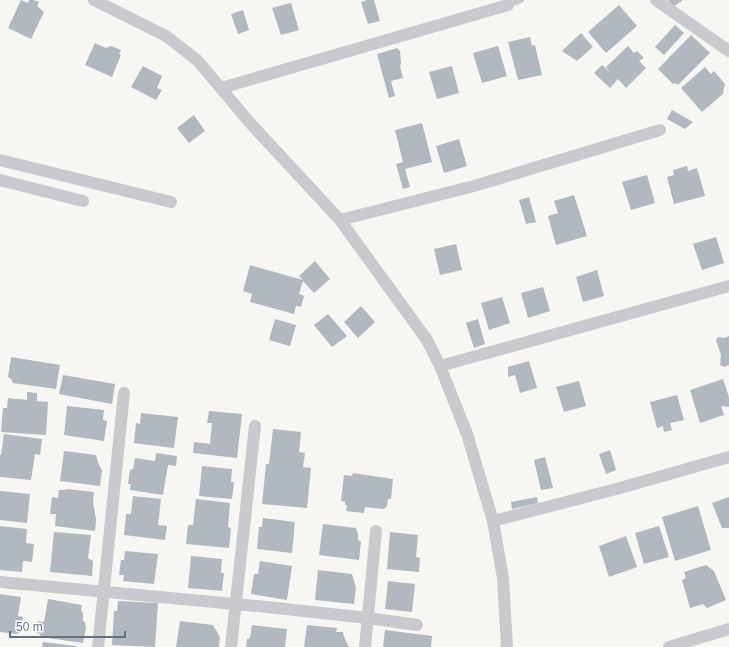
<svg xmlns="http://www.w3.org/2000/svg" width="729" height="647" font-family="Arial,sans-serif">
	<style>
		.building { fill: #b2b8bf }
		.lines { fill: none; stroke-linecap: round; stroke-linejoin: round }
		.service { stroke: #c8cace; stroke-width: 6 }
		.minor { stroke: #c8cace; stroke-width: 12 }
	</style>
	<rect width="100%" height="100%" fill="#f6f6f2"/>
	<!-- building -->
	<g class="building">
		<path d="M21 0 28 3 29 0H34L39 2 37 6 44 12 31 39 8 28Z"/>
		<path d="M367 0H374L380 21 368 24 361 2Z"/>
		<path d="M668 0H683L673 7Z"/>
		<path d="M291 3 299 30 281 35 272 8Z"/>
		<path d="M619 5 637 26 606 53 588 32Z"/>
		<path d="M243 10 249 30 238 34 231 14Z"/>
		<path d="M675 25 684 33 664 55 655 47Z"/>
		<path d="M581 33 593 47 577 61 562 51Z"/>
		<path d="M691 35 710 53 678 85 675 83 673 84 658 69Z"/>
		<path d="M530 37 532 46 535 45 542 75 518 80 508 42Z"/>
		<path d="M95 43 106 48 111 46 121 50 119 54 121 55 112 77 85 65Z"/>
		<path d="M498 46 507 76 482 83 473 53Z"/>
		<path d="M628 46 634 53 637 51 644 58 639 61 646 68 626 88 618 79 610 88 594 73 602 65 610 72 606 67Z"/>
		<path d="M397 48 400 51 401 64 400 66 403 78 391 81 395 96 389 98 377 54Z"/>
		<path d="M143 66 162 76 157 88 162 90 156 100 131 87Z"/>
		<path d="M452 66 459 93 437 99 429 72Z"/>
		<path d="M705 67 711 74 714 71 725 84 723 92 724 93 702 112 681 88Z"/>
		<path d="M672 110 693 122 685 129 667 119Z"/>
		<path d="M194 115 205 131 189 143 177 128Z"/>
		<path d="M422 123 432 162 405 169 410 187 403 189 396 164 403 162 395 130Z"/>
		<path d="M459 139 467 166 444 173 436 146Z"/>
		<path d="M687 166 688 171 697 168 705 196 674 204 667 177 674 175 673 170Z"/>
		<path d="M647 175 655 203 631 210 622 182Z"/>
		<path d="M574 195 587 236 556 245 548 216 558 213 554 201Z"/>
		<path d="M529 197 536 222 526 224 519 200Z"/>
		<path d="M716 237 724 263 702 270 693 244Z"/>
		<path d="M456 244 462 270 440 275 434 249Z"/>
		<path d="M315 261 330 279 314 293 303 281 299 294 304 296 301 307 296 306 294 314 250 302 252 294 243 291 250 265 303 280 299 276Z"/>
		<path d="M597 270 604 296 583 302 576 277Z"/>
		<path d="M543 287 550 311 528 318 521 293Z"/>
		<path d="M502 297 510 323 489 330 481 303Z"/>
		<path d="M361 306 375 322 358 338 344 322Z"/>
		<path d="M328 314 347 336 332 347 314 325Z"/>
		<path d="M275 319 296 325 290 346 269 340Z"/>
		<path d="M478 319 485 344 474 348 466 323Z"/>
		<path d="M729 336V365L724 367 720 365 721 355 716 340 718 337 725 338Z"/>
		<path d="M11 357 60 365 56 389 13 383 11 379 8 377Z"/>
		<path d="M529 361 537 388 520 393 515 375 508 377V367Z"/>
		<path d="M63 375 115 384 112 404 59 394Z"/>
		<path d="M723 379 729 397V407L721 406 724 415 700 423 690 390Z"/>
		<path d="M579 381 586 406 564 412 556 387Z"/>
		<path d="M27 392 37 393V401L48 402 46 435 1 432 3 408H7L8 398 27 400Z"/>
		<path d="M677 395 684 420 670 423 672 430 664 432 663 426 657 428 650 402Z"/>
		<path d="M67 406 104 410 103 420 107 421 104 441 64 435Z"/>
		<path d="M209 411 242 414 237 458 193 453 194 442 210 444 212 423H207Z"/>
		<path d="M141 413 178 417 174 448 134 443 136 423 140 424Z"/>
		<path d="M273 429 301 432 299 452 305 453 303 467 311 468 307 508 262 504 266 464H269Z"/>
		<path d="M4 434 42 439 40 455 35 454 31 480 0 477V455H1Z"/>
		<path d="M610 450 616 470 606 474 599 454Z"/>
		<path d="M64 451 96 455 99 465 102 470 100 486 60 481Z"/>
		<path d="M156 453 177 456 176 466 168 465 163 495 130 490 131 484H128L130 470 133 469 135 458 155 461Z"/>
		<path d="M545 457 553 488 541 490 534 460Z"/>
		<path d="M202 466 232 469 231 482H234L232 499 199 496Z"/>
		<path d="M353 473 393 479 391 499H388L387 506 384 509 365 507 364 513 346 511 347 505H345V502L341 501 344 475 352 476Z"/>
		<path d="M67 489 94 492 93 501 96 520 95 531 55 526 56 514H50L52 497 58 498 59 490H66Z"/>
		<path d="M0 491 30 494 27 523 0 520Z"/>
		<path d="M133 496 161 499 158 525 167 526 165 540 124 535 126 514H131Z"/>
		<path d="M537 497 538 503 512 509 511 502Z"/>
		<path d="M729 497V528H722L712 503Z"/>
		<path d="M196 499 230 503 228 527 231 528 229 548 186 544 188 525H193Z"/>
		<path d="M698 506 711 550 675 561 662 517Z"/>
		<path d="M263 518 295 522 292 553 257 549 259 527H262Z"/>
		<path d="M323 524 356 528 358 534V540L361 542 359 560 319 555Z"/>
		<path d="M0 526 27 529 26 543 34 544 32 562 23 561 22 572 0 570Z"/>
		<path d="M659 526 669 557 644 564 635 533Z"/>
		<path d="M54 532 91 535 88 558 93 561 92 576 50 572Z"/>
		<path d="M390 532 418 535 416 557 420 558 419 572 387 569Z"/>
		<path d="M626 536 637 567 609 577 599 546Z"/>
		<path d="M125 551 158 554 154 584 123 581 124 575H119L121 560H124Z"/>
		<path d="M191 556 222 559 221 573H224L222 591 188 588Z"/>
		<path d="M260 561 292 566 287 600 251 594 254 574H258Z"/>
		<path d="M706 565 714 571 726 600 707 608 703 604 690 608 682 580 686 578 684 572Z"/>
		<path d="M318 570 352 574 356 588 354 604 315 600Z"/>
		<path d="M388 581 415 584 412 612 385 609Z"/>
		<path d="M0 594 21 597 18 616 23 617 21 632 17 634 0 632Z"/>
		<path d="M48 599 82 605 81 610 83 613V621L85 622 86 628 83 643 41 637 40 634 36 633 38 621 44 622Z"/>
		<path d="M118 601 158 603 155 647 112 645 114 611H117Z"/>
		<path d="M180 621 213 625 220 637 219 647H176Z"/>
		<path d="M252 625 287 629 285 647H246L247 639 250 638Z"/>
		<path d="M307 625 337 628 336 632H343L344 637 349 647H304Z"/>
		<path d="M385 630 432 636 431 647H383Z"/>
		<path d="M43 642 76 646V647H42Z"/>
	</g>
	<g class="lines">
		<!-- service -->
		<path class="service" d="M508 5 521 0"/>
		<!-- minor -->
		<g class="minor">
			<path d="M94 0 166 36 197 60 251 124 340 220 474 186 660 130"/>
			<path d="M656 0 729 51"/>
			<path d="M221 88 508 5"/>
			<path d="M0 160 171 202"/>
			<path d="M0 180 83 201"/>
			<path d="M340 220 427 340 440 366 467 434 493 521 503 578 507 647"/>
			<path d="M440 366 729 286"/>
			<path d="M493 521 620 488 729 457"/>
			<path d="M0 582 267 607 368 618 417 625"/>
			<path d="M98 647 124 393"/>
			<path d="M231 647 255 426"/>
			<path d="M365 647 376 531"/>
			<path d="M669 647 729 629"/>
		</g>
	</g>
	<!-- scale -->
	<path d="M10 631v6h115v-6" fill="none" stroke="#627186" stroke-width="2"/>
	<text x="16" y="631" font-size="12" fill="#627186" stroke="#ffffff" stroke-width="3" paint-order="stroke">50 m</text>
</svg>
